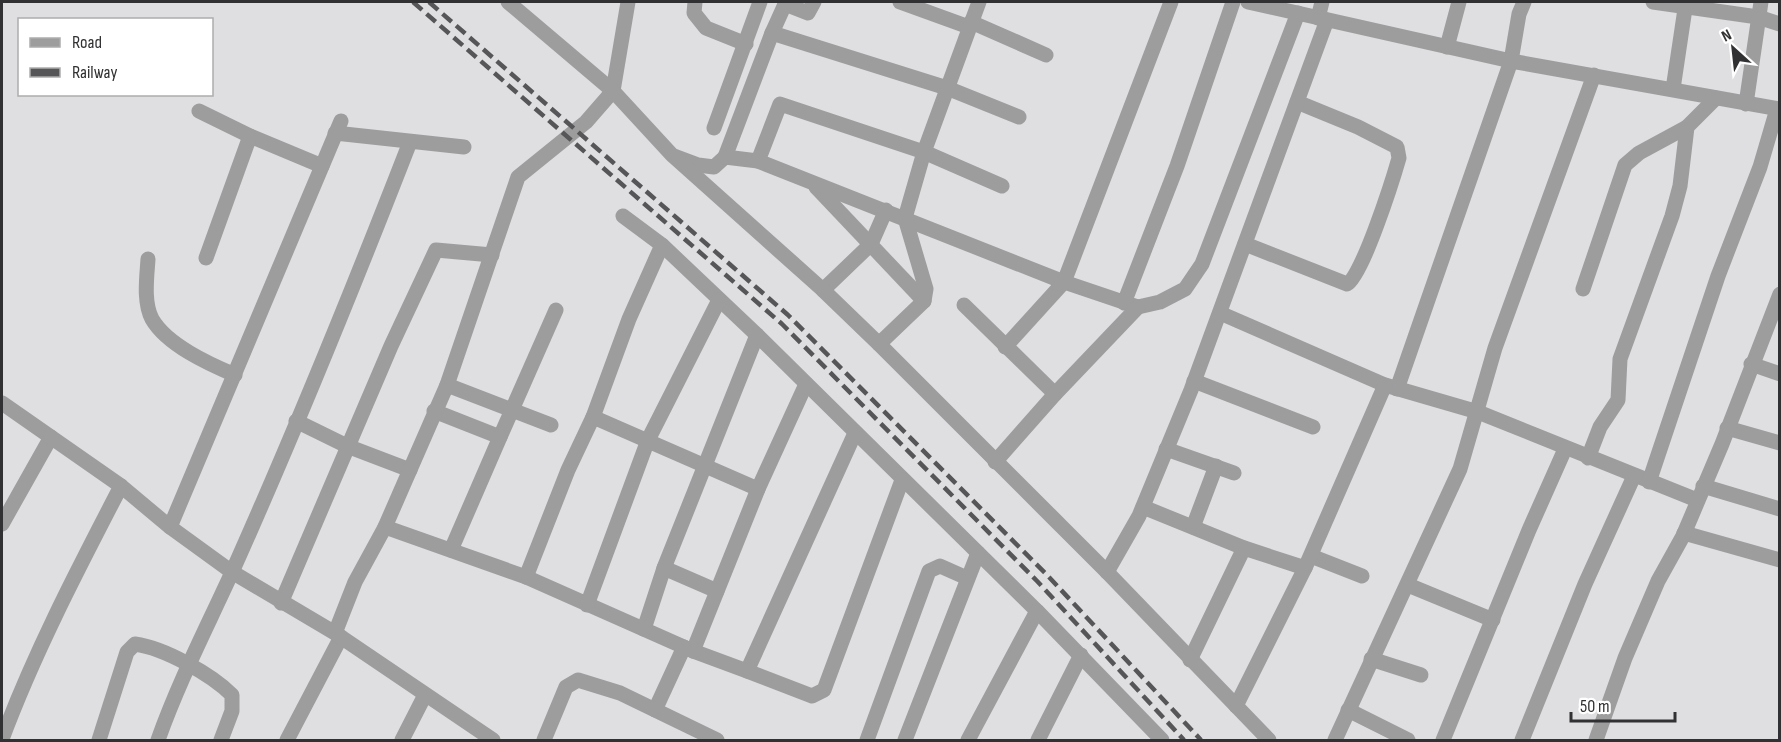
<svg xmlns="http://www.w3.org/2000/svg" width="1781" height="742" font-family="'Sofia Sans Condensed',sans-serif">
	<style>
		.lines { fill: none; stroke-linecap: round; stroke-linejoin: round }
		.minor { stroke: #9d9d9e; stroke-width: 15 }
		.tertiary { stroke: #9d9d9e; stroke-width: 15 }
		.rail { stroke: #565659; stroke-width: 4.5; stroke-dasharray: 12 6; stroke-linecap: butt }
	</style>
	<rect width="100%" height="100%" fill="#dfdfe2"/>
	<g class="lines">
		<!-- minor -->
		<g class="minor">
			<path d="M695 2 694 13 706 28 746 44"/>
			<path d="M900 2 969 27"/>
			<path d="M1653 2 1758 17 1780 24"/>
			<path d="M785 4 808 13 814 2"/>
			<path d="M1318 18 1322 2"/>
			<path d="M971 22 1046 55"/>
			<path d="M772 33 947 88 1019 117"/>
			<path d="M1447 47 1459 2"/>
			<path d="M1673 89 1686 2"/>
			<path d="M1746 104 1761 2"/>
			<path d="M199 111 250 136 322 166"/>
			<path d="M714 128 760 2"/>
			<path d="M335 133 464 147"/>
			<path d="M674 156 698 165 714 167 725 157 758 161 1064 282 1138 307 1160 302 1185 289 1202 264 1298 13"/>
			<path d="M725 157 772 33 786 2"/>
			<path d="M758 161 780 104 924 152 1002 186"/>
			<path d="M816 187 924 301"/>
			<path d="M623 216 662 245 757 335 1037 611 1162 740"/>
			<path d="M1245 244 1347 284C1362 277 1393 179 1399 158L1397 147 1358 127 1297 102"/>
			<path d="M206 258 250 136"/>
			<path d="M148 259C147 276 143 302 152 319 167 345 209 364 235 375"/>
			<path d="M1583 289 1625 165 1639 153 1687 127"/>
			<path d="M823 290 871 244 886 210"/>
			<path d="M1124 303 1177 166 1233 2"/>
			<path d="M964 305 1055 394"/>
			<path d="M1220 313 1385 385 1478 412 1697 500"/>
			<path d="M879 344 924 301 926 289 905 218 924 152 979 2"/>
			<path d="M1005 347 1064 282 1171 2"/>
			<path d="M1751 364 1780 374"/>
			<path d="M1194 381 1313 427"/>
			<path d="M447 385 551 425"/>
			<path d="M1397 389 1511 61 1519 14 1524 2"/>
			<path d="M434 411 500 437 556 310"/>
			<path d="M593 417 758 489"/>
			<path d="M296 421 347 446 410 470"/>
			<path d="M1727 428 1780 443"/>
			<path d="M1166 449 1234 473"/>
			<path d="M1588 458 1600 427 1618 400 1620 359 1672 216 1680 186 1687 127 1716 98"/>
			<path d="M995 462 1055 394 1138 307"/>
			<path d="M1649 482 1718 276 1760 167 1777 109"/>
			<path d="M1703 486 1780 509"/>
			<path d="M1143 507 1244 548 1305 568"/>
			<path d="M2 524 51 437"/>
			<path d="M170 527 341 121"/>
			<path d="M385 527 526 577 693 651 747 671 855 433"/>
			<path d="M1193 527 1216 466"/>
			<path d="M1684 533 1780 560"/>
			<path d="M451 550 500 437"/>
			<path d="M1311 556 1362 576"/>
			<path d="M664 568 717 591"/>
			<path d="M1107 572 1139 516 1191 390 1327 20"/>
			<path d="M526 577 568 470 593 417 629 319 662 245"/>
			<path d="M1408 585 1493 620"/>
			<path d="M281 603 391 346 436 250 492 255"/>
			<path d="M587 605 648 440 719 300"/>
			<path d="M644 629 664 568 757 335"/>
			<path d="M335 633 355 582 385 527 447 385 518 177 586 122 613 91 628 2"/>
			<path d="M693 651 758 489 806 384"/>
			<path d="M1371 659 1421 675"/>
			<path d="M1190 660 1244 548"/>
			<path d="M747 671 812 696 824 690 902 480"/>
			<path d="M1236 706 1305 568 1385 385"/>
			<path d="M655 710 684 647"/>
			<path d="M1348 710 1408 740"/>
			<path d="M2 739C35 651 78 569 121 486"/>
			<path d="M99 740 127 652 135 644C164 648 211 674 232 695V711L221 740"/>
			<path d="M158 740C179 681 207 627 233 570 296 429 354 286 410 142"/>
			<path d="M287 740 341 637"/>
			<path d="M402 740 425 695"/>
			<path d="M544 740 566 687 578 680 620 693 717 740"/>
			<path d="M867 740 929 571 940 566 967 578"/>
			<path d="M905 740 978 553"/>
			<path d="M968 740 1037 611"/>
			<path d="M1038 740 1081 655"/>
			<path d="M1335 740 1460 469 1495 348 1594 75"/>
			<path d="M1443 740 1529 530 1565 449"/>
			<path d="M1522 740 1585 584 1634 476"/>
			<path d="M1596 740 1625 658 1658 581 1683 536 1722 444 1780 294"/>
		</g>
		<!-- tertiary -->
		<g class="tertiary">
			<path d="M508 2 613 91 672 155 823 290 879 344 1107 572 1269 740"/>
			<path d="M1248 2 1511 61 1780 109"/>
			<path d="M2 403 121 486 170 527 232 572 335 633 493 740"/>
		</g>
		<!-- rail -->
		<g class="rail">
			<path d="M413 2 782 324 1037 581 1184 740"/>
			<path d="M429 2 788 315 1048 576 1201 740"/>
		</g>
	</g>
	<!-- border -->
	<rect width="1781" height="742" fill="none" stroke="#313133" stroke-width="6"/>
	<!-- legend -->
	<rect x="18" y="18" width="195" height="78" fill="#ffffff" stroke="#adadad" stroke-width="1.5"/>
	<rect x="30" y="38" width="30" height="9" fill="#9d9d9e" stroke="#adadad" stroke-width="1.5"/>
	<text x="72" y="48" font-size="18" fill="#313133">Road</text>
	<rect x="30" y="68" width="30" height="9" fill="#565659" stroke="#adadad" stroke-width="1.5"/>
	<text x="72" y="78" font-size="18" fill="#313133">Railway</text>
	<!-- north arrow -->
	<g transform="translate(1733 48) rotate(333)" stroke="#ffffff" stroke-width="4.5" paint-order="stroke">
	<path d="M0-4.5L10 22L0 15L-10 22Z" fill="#313133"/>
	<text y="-9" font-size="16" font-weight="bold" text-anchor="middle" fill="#313133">N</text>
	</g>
	<!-- scale -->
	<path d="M1571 712v9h104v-9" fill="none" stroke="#313133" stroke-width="3"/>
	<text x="1580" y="712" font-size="18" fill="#313133" stroke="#ffffff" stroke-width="4.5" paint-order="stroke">50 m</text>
</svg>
